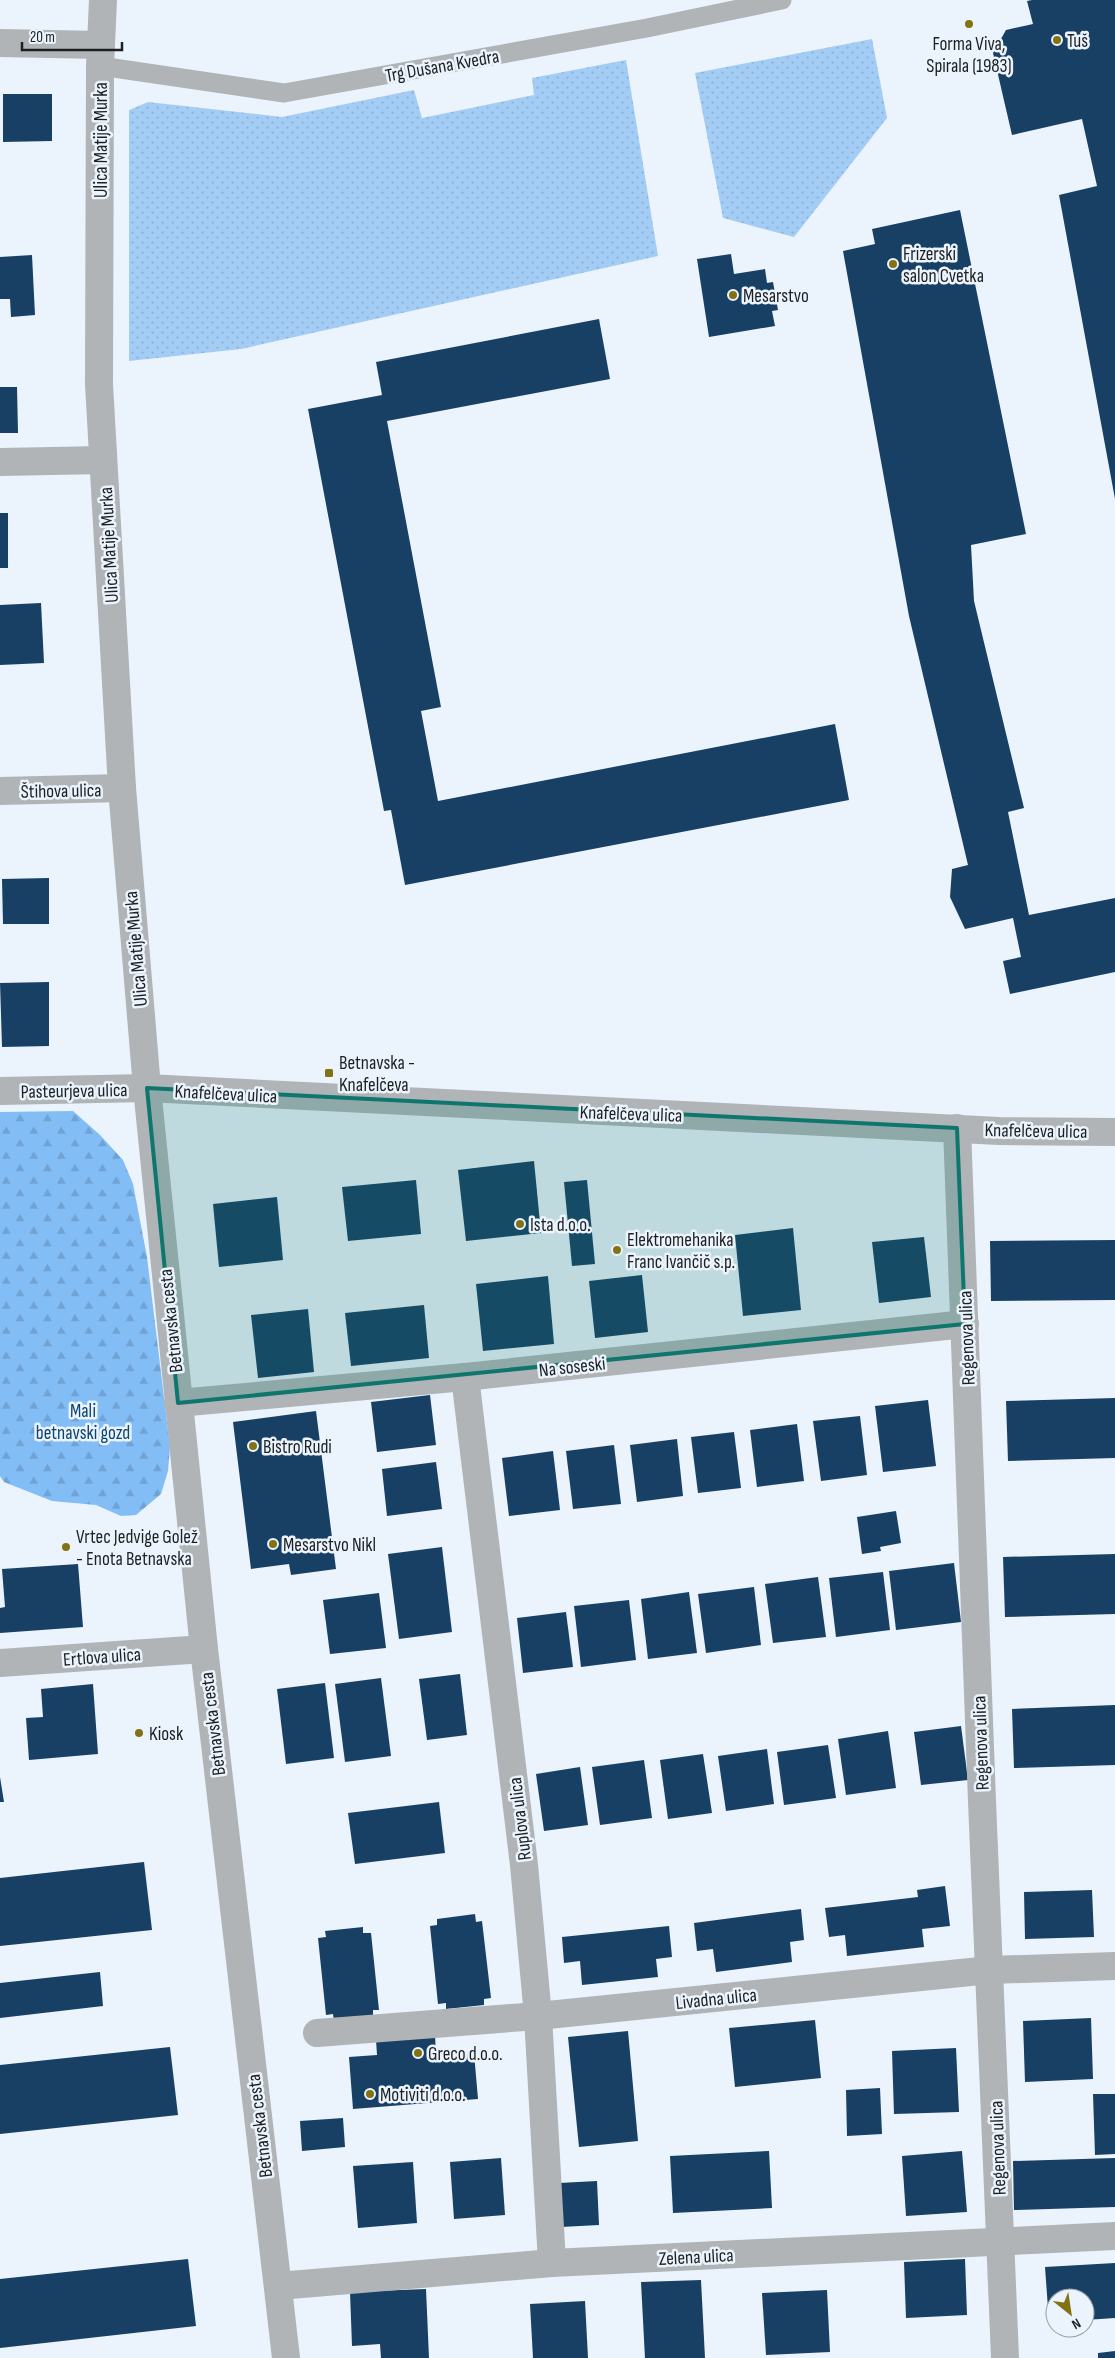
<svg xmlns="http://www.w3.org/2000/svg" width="1115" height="2358" font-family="'Sofia Sans Condensed',sans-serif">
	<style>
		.grass { fill: url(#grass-dots) }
		.forest { fill: url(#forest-firs) }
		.building { fill: #184064 }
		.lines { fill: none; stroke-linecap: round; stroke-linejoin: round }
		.service { stroke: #b0b4b7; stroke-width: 19 }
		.minor { stroke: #b0b4b7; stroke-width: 28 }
		.tertiary { stroke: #b0b4b7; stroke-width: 28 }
		.marked { fill: #0f766e; fill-opacity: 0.2; stroke: #0f766e; stroke-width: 4; stroke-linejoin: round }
		.poi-dot { fill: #837213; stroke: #ebf3fc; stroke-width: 2 }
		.labels { text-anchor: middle; stroke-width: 5; stroke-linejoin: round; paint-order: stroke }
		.poi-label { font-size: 19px; fill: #1c2023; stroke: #ebf3fc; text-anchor: start }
		.street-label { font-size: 19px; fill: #1c2023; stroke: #ebf3fc }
		.park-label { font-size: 19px; fill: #0c4471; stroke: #ebf3fc }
	</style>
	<defs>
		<pattern id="grass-dots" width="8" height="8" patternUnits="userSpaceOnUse" patternTransform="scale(1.25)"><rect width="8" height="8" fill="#a4cdf6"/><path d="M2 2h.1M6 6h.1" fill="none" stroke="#8db0d3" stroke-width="1.8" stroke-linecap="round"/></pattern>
		<pattern id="forest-firs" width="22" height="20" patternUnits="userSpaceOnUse" patternTransform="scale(1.25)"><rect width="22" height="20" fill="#82bdf6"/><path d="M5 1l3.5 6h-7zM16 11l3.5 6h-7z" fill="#70a2d3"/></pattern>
	</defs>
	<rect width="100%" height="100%" fill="#ebf3fc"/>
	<!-- grass -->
	<g class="grass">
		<path d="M872 39 887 118 794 237 723 218 695 73Z"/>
		<path d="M626 60 658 256 241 349 129 361V110L148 102 282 117 414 90 422 118 534 95 532 78Z"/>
	</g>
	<!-- forest -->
	<path class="forest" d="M73 1111 100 1135 123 1160 133 1184 147 1257 170 1447 168 1471 161 1494 136 1515 121 1516 96 1505 52 1501 4 1482 0 1476V1112Z"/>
	<!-- building -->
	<g class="building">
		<path d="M1032 0H1115V499L1059 195 1097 186 1082 119 1012 135 993 53 1006 30 1033 24 1027 1Z"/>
		<path d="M3 94H52V141L3 142Z"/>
		<path d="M960 210 1026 534 971 545 974 601 1024 808 1008 812 1029 915 1115 898V972L1010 994 1003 961 1021 957 1013 918 965 929 950 897 952 869 968 865 909 616 843 251 875 244 872 229Z"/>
		<path d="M731 254 734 274 765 269 767 283 773 282 778 310 772 311 775 326 709 337 697 259Z"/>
		<path d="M32 255 35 315 11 317 10 299H0V257Z"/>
		<path d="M599 319 610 379 387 421 441 707 421 711 438 801 835 724 849 800 405 885 391 810 384 811 308 409 382 395 376 362Z"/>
		<path d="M0 387H17L18 433H0Z"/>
		<rect x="0" y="513" width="8" height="55"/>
		<path d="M41 603 44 663 0 665V605Z"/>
		<path d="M49 878V924H3L2 879Z"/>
		<path d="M49 982V1046L2 1047 0 983Z"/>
		<path d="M534 1161 541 1233 466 1241 458 1170Z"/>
		<path d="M416 1180 421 1234 348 1241 342 1187Z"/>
		<path d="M587 1180 595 1264 572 1266 564 1182Z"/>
		<path d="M277 1197 283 1260 219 1267 213 1204Z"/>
		<path d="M793 1228 801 1310 743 1316 735 1235Z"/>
		<path d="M924 1237 931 1297 879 1303 872 1242Z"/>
		<path d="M1115 1240V1300L991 1301 990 1241Z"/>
		<path d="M642 1275 648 1332 595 1338 589 1281Z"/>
		<path d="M548 1276 554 1344 483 1351 476 1284Z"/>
		<path d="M424 1305 429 1358 351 1366 345 1313Z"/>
		<path d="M308 1309 314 1372 258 1378 251 1315Z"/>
		<path d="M430 1395 436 1445 377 1452 371 1402Z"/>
		<path d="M1115 1398V1458L1008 1461 1006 1401Z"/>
		<path d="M928 1400 936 1466 883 1472 875 1406Z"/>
		<path d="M316 1411 336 1569 291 1575 289 1564 251 1569 233 1422Z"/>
		<path d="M860 1416 867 1475 821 1481 813 1421Z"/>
		<path d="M797 1424 804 1481 757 1487 750 1430Z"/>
		<path d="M734 1432 741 1488 698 1493 691 1437Z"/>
		<path d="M677 1439 683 1496 637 1502 630 1445Z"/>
		<path d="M614 1445 621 1504 573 1509 566 1451Z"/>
		<path d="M553 1451 560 1510 509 1516 502 1458Z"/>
		<path d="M436 1462 442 1509 387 1516 382 1469Z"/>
		<path d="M896 1511 901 1543 880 1547 881 1551 862 1554 857 1517Z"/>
		<path d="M442 1547 452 1632 399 1639 388 1554Z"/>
		<path d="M1115 1554V1614L1005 1617 1003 1557Z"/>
		<path d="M954 1563 961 1622 896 1630 889 1571Z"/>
		<path d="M78 1564 83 1627 0 1633V1608L5 1607 2 1569Z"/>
		<path d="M883 1572 890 1630 836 1637 829 1578Z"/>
		<path d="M818 1577 826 1637 773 1643 765 1584Z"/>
		<path d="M754 1587 761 1645 706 1653 698 1594Z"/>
		<path d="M689 1592 697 1653 648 1659 641 1599Z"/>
		<path d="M379 1593 386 1648 330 1654 323 1600Z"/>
		<path d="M629 1600 636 1660 581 1667 574 1606Z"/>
		<path d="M566 1612 573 1667 523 1673 517 1618Z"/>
		<path d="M460 1674 467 1735 427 1740 419 1679Z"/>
		<path d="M381 1678 391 1756 345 1762 335 1684Z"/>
		<path d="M325 1683 334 1758 286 1764 277 1689Z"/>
		<path d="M93 1684 98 1754 29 1760 26 1718 43 1717 41 1689Z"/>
		<path d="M1115 1705V1765L1014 1768 1012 1709Z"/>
		<path d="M961 1726 968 1780 921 1785 914 1732Z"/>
		<path d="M888 1731 896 1788 846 1795 838 1739Z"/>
		<path d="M828 1745 836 1798 784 1805 777 1752Z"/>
		<path d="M767 1749 774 1804 726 1811 718 1756Z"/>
		<path d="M703 1754 712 1813 668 1819 660 1760Z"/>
		<path d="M644 1760 652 1818 600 1825 592 1767Z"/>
		<path d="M580 1767 588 1825 544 1831 536 1774Z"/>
		<path d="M0 1777 4 1802H0Z"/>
		<path d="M439 1802 445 1853 355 1864 348 1813Z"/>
		<path d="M144 1862 152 1930 0 1946V1878Z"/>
		<path d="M945 1886 950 1926 922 1929 924 1947 847 1956 845 1935 829 1937 825 1908 918 1897 917 1890Z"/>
		<path d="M1092 1890 1094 1937 1025 1939 1024 1892Z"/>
		<path d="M801 1909 804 1940 790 1942 792 1962 716 1972 713 1949 697 1951 694 1923Z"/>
		<path d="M475 1914 476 1922 482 1921 491 1998 484 1999V2005L446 2009V2003L438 2004 430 1926 437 1925V1919Z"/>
		<path d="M669 1926 672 1957 656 1959 658 1977 582 1985 580 1961 564 1963 562 1937Z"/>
		<path d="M363 1927V1933H371L379 2010H373V2017L334 2022 333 2014 326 2015 318 1938 326 1937 325 1931Z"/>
		<path d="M100 1972 103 2006 0 2018V1983Z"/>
		<path d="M1091 2018 1093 2079 1025 2082 1023 2021Z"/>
		<path d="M815 2020 821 2078 735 2087 729 2028Z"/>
		<path d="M628 2031 638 2141 579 2147 568 2037Z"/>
		<path d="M435 2035 436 2055 474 2053 478 2099 353 2109 349 2057 377 2055 376 2040Z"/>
		<path d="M170 2047 178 2115 0 2134V2065Z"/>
		<path d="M956 2048 959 2112 894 2114 892 2051Z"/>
		<path d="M880 2088 882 2134 847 2136 846 2090Z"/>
		<path d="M1093 2094H1115V2154L1095 2155Z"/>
		<path d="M343 2118 345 2147 302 2151 300 2121Z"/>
		<path d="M769 2151 772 2208 673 2213 670 2156Z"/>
		<path d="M962 2151 967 2212 906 2216 902 2156Z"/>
		<path d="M501 2158 505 2215 454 2219 450 2162Z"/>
		<path d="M1115 2158V2207L1014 2210 1013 2161Z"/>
		<path d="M413 2162 417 2223 358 2228 353 2166Z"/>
		<path d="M597 2181 599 2225 561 2227 559 2183Z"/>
		<path d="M188 2259 196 2326 0 2348V2279Z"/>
		<path d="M965 2259 967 2315 906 2318 904 2262Z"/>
		<path d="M1115 2263V2318L1085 2320V2298H1055V2322H1049L1045 2267Z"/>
		<path d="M701 2280 705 2358H645L641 2282Z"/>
		<path d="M426 2289 429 2358H381L380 2344 352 2346 350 2292Z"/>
		<path d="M827 2290 830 2352 766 2355 762 2293Z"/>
		<path d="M585 2301 588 2358H533L530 2304Z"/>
		<path d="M1115 2351V2358H1098V2353Z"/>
	</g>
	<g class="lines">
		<!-- service -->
		<path class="service" d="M100 66 284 93 647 28 782 0"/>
		<!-- minor -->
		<g class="minor">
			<path d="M103 0 100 66 99 384 122 788 147 1088"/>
			<path d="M0 43 101 45"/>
			<path d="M0 462 103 460"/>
			<path d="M0 791 122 788"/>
			<path d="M957 1128 982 1801 1005 2358"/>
			<path d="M465 1377 524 1865 538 2016 552 2263"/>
			<path d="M178 1403 465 1377 965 1324"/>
			<path d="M0 1663 204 1649"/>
			<path d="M317 2033 538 2016 990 1970 1115 1966"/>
			<path d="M278 2286 552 2263 1115 2236"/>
		</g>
		<!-- tertiary -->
		<g class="tertiary">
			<path d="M147 1088 204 1649 286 2358"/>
			<path d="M0 1091 147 1088 999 1131 1115 1132"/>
		</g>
	</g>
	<!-- marked area -->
	<path class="marked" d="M147 1088 957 1128 965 1324 178 1403Z"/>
	<!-- markers -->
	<g class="poi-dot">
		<circle cx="969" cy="24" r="5"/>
		<circle cx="1057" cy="40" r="5"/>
		<circle cx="893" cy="264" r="5"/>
		<circle cx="733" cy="295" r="5"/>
		<rect x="324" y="1068" width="10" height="10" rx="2.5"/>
		<circle cx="520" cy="1224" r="5"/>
		<circle cx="617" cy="1250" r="5"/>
		<circle cx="253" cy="1446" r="5"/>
		<circle cx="273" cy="1544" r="5"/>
		<circle cx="66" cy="1547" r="5"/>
		<circle cx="139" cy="1733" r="5"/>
		<circle cx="418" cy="2053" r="5"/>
		<circle cx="370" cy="2094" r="5"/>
	</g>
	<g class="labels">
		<!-- poi labels -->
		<g class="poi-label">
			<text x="1067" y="47">Tuš</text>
			<text x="969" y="50" text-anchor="middle">Forma Viva,<tspan x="969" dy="22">Spirala (1983)</tspan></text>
			<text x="903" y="260">Frizerski<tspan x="903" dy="22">salon Cvetka</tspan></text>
			<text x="743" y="302">Mesarstvo</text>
			<text x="339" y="1069">Betnavska -<tspan x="339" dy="22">Knafelčeva</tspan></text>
			<text x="530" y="1231">Ista d.o.o.</text>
			<text x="627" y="1246">Elektromehanika<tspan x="627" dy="22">Franc Ivančič s.p.</tspan></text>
			<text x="263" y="1453">Bistro Rudi</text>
			<text x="76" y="1543">Vrtec Jedvige Golež<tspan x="76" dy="22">- Enota Betnavska</tspan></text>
			<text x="283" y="1551">Mesarstvo Nikl</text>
			<text x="149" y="1740">Kiosk</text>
			<text x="428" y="2060">Greco d.o.o.</text>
			<text x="380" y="2101">Motiviti d.o.o.</text>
		</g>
		<!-- street labels -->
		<g class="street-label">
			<text transform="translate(442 65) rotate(-10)" y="7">Trg Dušana Kvedra</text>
			<text transform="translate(100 140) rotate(-90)" y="7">Ulica Matije Murka</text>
			<text transform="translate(108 545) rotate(-93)" y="7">Ulica Matije Murka</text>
			<text transform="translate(61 790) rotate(-1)" y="7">Štihova ulica</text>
			<text transform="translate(135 949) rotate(-95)" y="7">Ulica Matije Murka</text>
			<text transform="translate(74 1090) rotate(-1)" y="7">Pasteurjeva ulica</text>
			<text transform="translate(226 1093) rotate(3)" y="7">Knafelčeva ulica</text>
			<text transform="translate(631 1113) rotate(2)" y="7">Knafelčeva ulica</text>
			<text transform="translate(1036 1130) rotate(1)" y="7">Knafelčeva ulica</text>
			<text transform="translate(170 1321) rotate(-96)" y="7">Betnavska cesta</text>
			<text transform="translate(966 1338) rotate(-92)" y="7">Regenova ulica</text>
			<text transform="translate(572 1366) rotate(-6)" y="7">Na soseski</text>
			<text transform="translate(102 1656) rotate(-4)" y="7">Ertlova ulica</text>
			<text transform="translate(212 1724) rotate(-97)" y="7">Betnavska cesta</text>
			<text transform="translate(980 1743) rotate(-92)" y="7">Regenova ulica</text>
			<text transform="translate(519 1819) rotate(-97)" y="7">Ruplova ulica</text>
			<text transform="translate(716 1998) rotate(-6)" y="7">Livadna ulica</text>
			<text transform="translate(259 2126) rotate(-97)" y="7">Betnavska cesta</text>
			<text transform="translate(997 2148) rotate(-92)" y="7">Regenova ulica</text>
			<text transform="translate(696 2256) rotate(-3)" y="7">Zelena ulica</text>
		</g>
		<!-- park labels -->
		<g class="park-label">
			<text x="83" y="1417">Mali<tspan x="83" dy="22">betnavski gozd</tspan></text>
		</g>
	</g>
	<!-- north arrow -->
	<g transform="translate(1070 2313) rotate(150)"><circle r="24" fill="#ebf3fc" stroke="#989fa5"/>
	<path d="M0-4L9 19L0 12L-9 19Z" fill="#837213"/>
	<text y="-8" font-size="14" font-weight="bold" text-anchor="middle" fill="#1c2023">N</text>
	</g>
	<!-- scale -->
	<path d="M22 42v8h100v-8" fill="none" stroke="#1c2023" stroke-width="2.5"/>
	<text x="30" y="42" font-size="15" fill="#1c2023" stroke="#ebf3fc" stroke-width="4" paint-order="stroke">20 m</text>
</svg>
